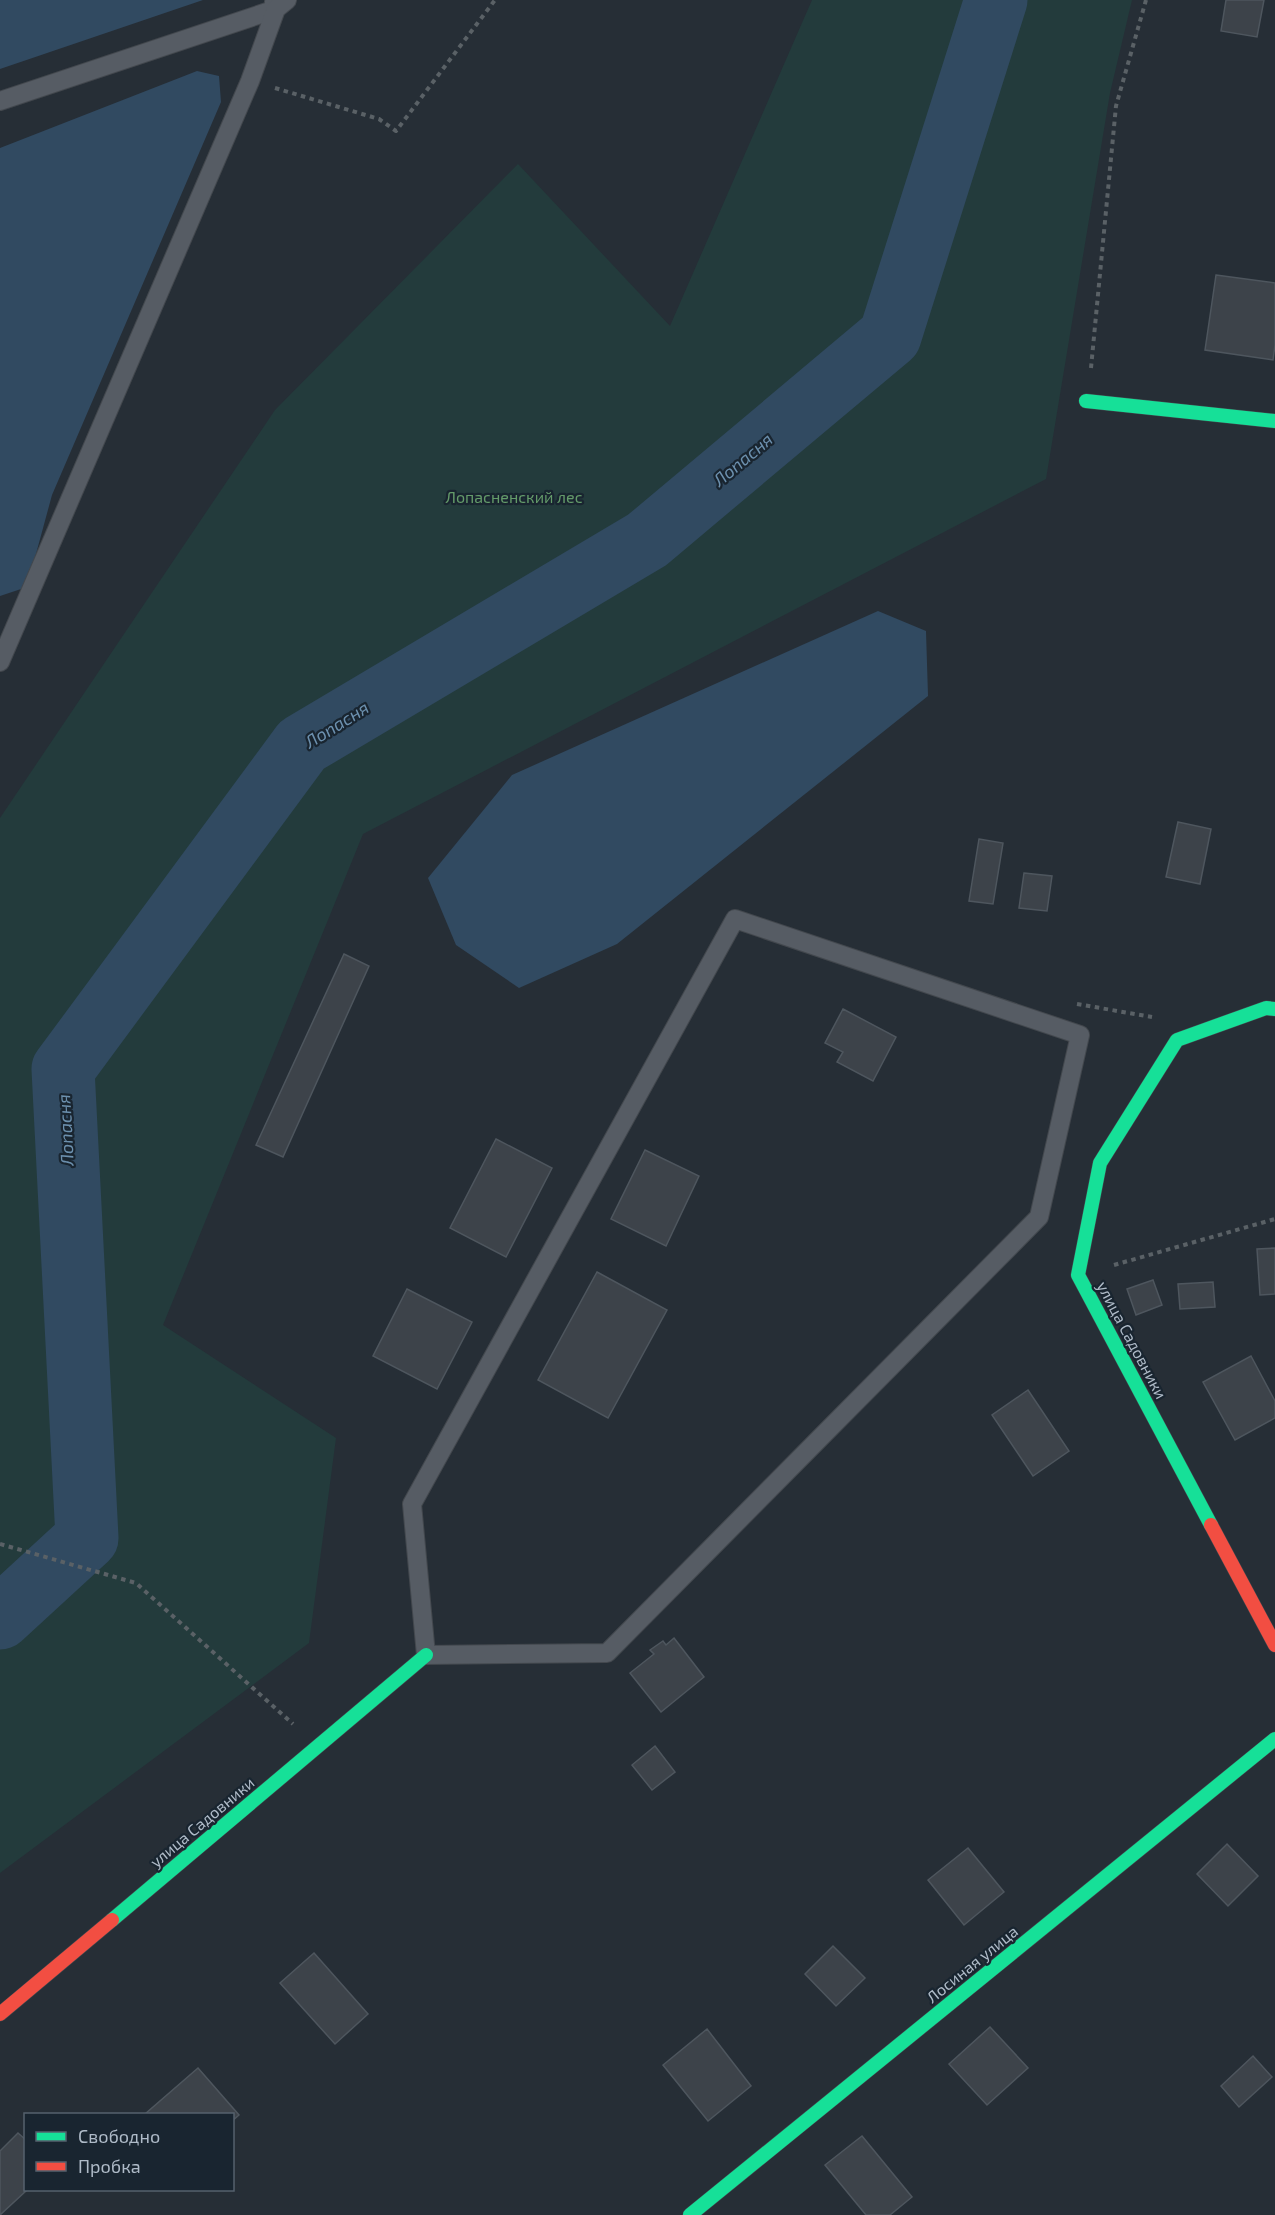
<svg xmlns="http://www.w3.org/2000/svg" width="1275" height="2215" font-family="'Exo 2',sans-serif">
	<style>
		.green { fill: #233b3c }
		.water { fill: #314a61 }
		.lines { fill: none; stroke-linecap: round; stroke-linejoin: round }
		.river { stroke: #314a61; stroke-width: 63 }
		.building { fill: #3d434a; stroke: #4e565e; stroke-width: 1.5 }
		.lane-casing { stroke: #43484e; stroke-width: 20 }
		.fast-casing { stroke: #43484e; stroke-width: 15 }
		.jam-casing { stroke: #43484e; stroke-width: 15 }
		.path { stroke: #5a6166; stroke-width: 4; stroke-dasharray: 4.5 4.5; stroke-linecap: butt }
		.lane { stroke: #565c64; stroke-width: 18 }
		.fast { stroke: #16e098; stroke-width: 14 }
		.jam { stroke: #f24e42; stroke-width: 14 }
		.labels { text-anchor: middle; stroke-width: 4.5; stroke-linejoin: round; paint-order: stroke }
		.park-label { font-size: 16px; fill: #649b6a; stroke: #192530 }
		.street-label { font-size: 16px; fill: #afbbc8; stroke: #192530 }
		.water-label { font-size: 18px; font-style: italic; fill: #6c90ae; stroke: #192530 }
	</style>
	<rect width="100%" height="100%" fill="#262e36"/>
	<!-- green -->
	<path class="green" d="M812 0H1132L1110 93 1046 479 363 834 163 1325 336 1438 309 1643 0 1873V818L275 410 518 164 670 326Z"/>
	<!-- water -->
	<g class="water">
		<path d="M0 0H203L0 69Z"/>
		<path d="M197 71 219 76 221 102 52 495 27 587 0 596V148Z"/>
		<path d="M878 611 926 631 928 696 617 944 519 988 456 945 428 878 512 775Z"/>
	</g>
	<g class="lines">
		<!-- river -->
		<path class="river" d="M0 1618 87 1538 63 1069 302 745 647 540 890 336 996 0"/>
	</g>
	<!-- building -->
	<g class="building">
		<path d="M1226 0H1264L1257 37 1221 31Z"/>
		<path d="M1216 275 1275 283V345L1273 360 1205 350Z"/>
		<path d="M1178 822 1211 829 1200 884 1166 877Z"/>
		<path d="M979 839 1003 843 993 904 969 901Z"/>
		<path d="M1024 873 1052 876 1047 911 1019 908Z"/>
		<path d="M344 954 369 966 283 1157 256 1145Z"/>
		<path d="M843 1009 896 1037 873 1081 837 1062 843 1052 825 1043Z"/>
		<path d="M496 1139 552 1168 506 1257 450 1228Z"/>
		<path d="M645 1150 699 1176 666 1246 611 1219Z"/>
		<path d="M1275 1248V1294L1260 1295 1257 1249Z"/>
		<path d="M597 1272 667 1310 608 1418 538 1380Z"/>
		<path d="M1153 1280 1162 1305 1136 1315 1127 1289Z"/>
		<path d="M1213 1282 1215 1307 1180 1309 1178 1284Z"/>
		<path d="M407 1289 472 1322 437 1389 373 1356Z"/>
		<path d="M1251 1356 1275 1401V1418L1235 1440 1203 1382Z"/>
		<path d="M1028 1390 1069 1451 1033 1476 992 1415Z"/>
		<path d="M674 1638 704 1677 661 1712 630 1673 654 1654 650 1650 663 1641 666 1645Z"/>
		<path d="M655 1746 675 1772 652 1790 632 1765Z"/>
		<path d="M1227 1844 1258 1876 1228 1906 1197 1874Z"/>
		<path d="M968 1848 1004 1892 964 1925 928 1880Z"/>
		<path d="M833 1946 865 1978 836 2006 805 1974Z"/>
		<path d="M314 1953 368 2014 335 2044 280 1983Z"/>
		<path d="M990 2027 1028 2068 987 2105 949 2064Z"/>
		<path d="M707 2029 751 2086 708 2121 663 2065Z"/>
		<path d="M1253 2056 1272 2077 1239 2107 1221 2086Z"/>
		<path d="M198 2068 239 2115 232 2121V2114H145Z"/>
		<path d="M18 2133 26 2140V2190H27L0 2215V2151Z"/>
		<path d="M862 2136 912 2197 890 2215H866L825 2165Z"/>
	</g>
	<g class="lines">
		<!-- lane casing -->
		<g class="lane-casing">
			<g id="lane">
				<path d="M0 101 276 9 274 2"/>
				<path d="M0 662 250 81 276 9 287 0"/>
				<path d="M735 919 1080 1035 1039 1217 607 1653 426 1655 412 1504Z"/>
			</g>
		</g>
		<!-- fast casing -->
		<g class="fast-casing">
			<g id="fast">
				<path d="M1086 401 1275 421"/>
				<path d="M1211 1525 1078 1275 1100 1163 1177 1040 1266 1008 1275 1009"/>
				<path d="M112 1920 426 1655"/>
				<path d="M690 2215 1275 1739"/>
			</g>
		</g>
		<!-- jam casing -->
		<g class="jam-casing">
			<g id="jam">
				<path d="M1211 1525 1275 1645"/>
				<path d="M0 2014 112 1920"/>
			</g>
		</g>
		<!-- path -->
		<g class="path">
			<path d="M275 88 379 119 396 131 495 0"/>
			<path d="M1091 368 1116 106 1146 0"/>
			<path d="M1077 1004 1152 1017"/>
			<path d="M1114 1265 1275 1219"/>
			<path d="M0 1544 136 1583 293 1724"/>
		</g>
		<!-- lane -->
		<use href="#lane" class="lane"/>
		<!-- fast -->
		<use href="#fast" class="fast"/>
		<!-- jam -->
		<use href="#jam" class="jam"/>
	</g>
	<g class="labels">
		<!-- park labels -->
		<g class="park-label">
			<text x="514" y="503">Лопасненский лес</text>
		</g>
		<!-- street labels -->
		<g class="street-label">
			<text transform="translate(1132 1340) rotate(62)" y="6">улица Садовники</text>
			<text transform="translate(202 1822) rotate(-40)" y="6">улица Садовники</text>
			<text transform="translate(972 1964) rotate(-39)" y="6">Лосиная улица</text>
		</g>
		<!-- water labels -->
		<g class="water-label">
			<text transform="translate(743 460) rotate(-40)" y="6">Лопасня</text>
			<text transform="translate(337 725) rotate(-32)" y="6">Лопасня</text>
			<text transform="translate(66 1130) rotate(-93)" y="6">Лопасня</text>
		</g>
	</g>
	<!-- legend -->
	<rect x="24" y="2113" width="210" height="78" fill="#192530" stroke="#55616d" stroke-width="1.5"/>
	<rect x="36" y="2132" width="30" height="9" fill="#16e098" stroke="#55616d" stroke-width="1.5"/>
	<text x="78" y="2143" font-size="18" fill="#afbbc8">Свободно</text>
	<rect x="36" y="2162" width="30" height="9" fill="#f24e42" stroke="#55616d" stroke-width="1.5"/>
	<text x="78" y="2173" font-size="18" fill="#afbbc8">Пробка</text>
</svg>
